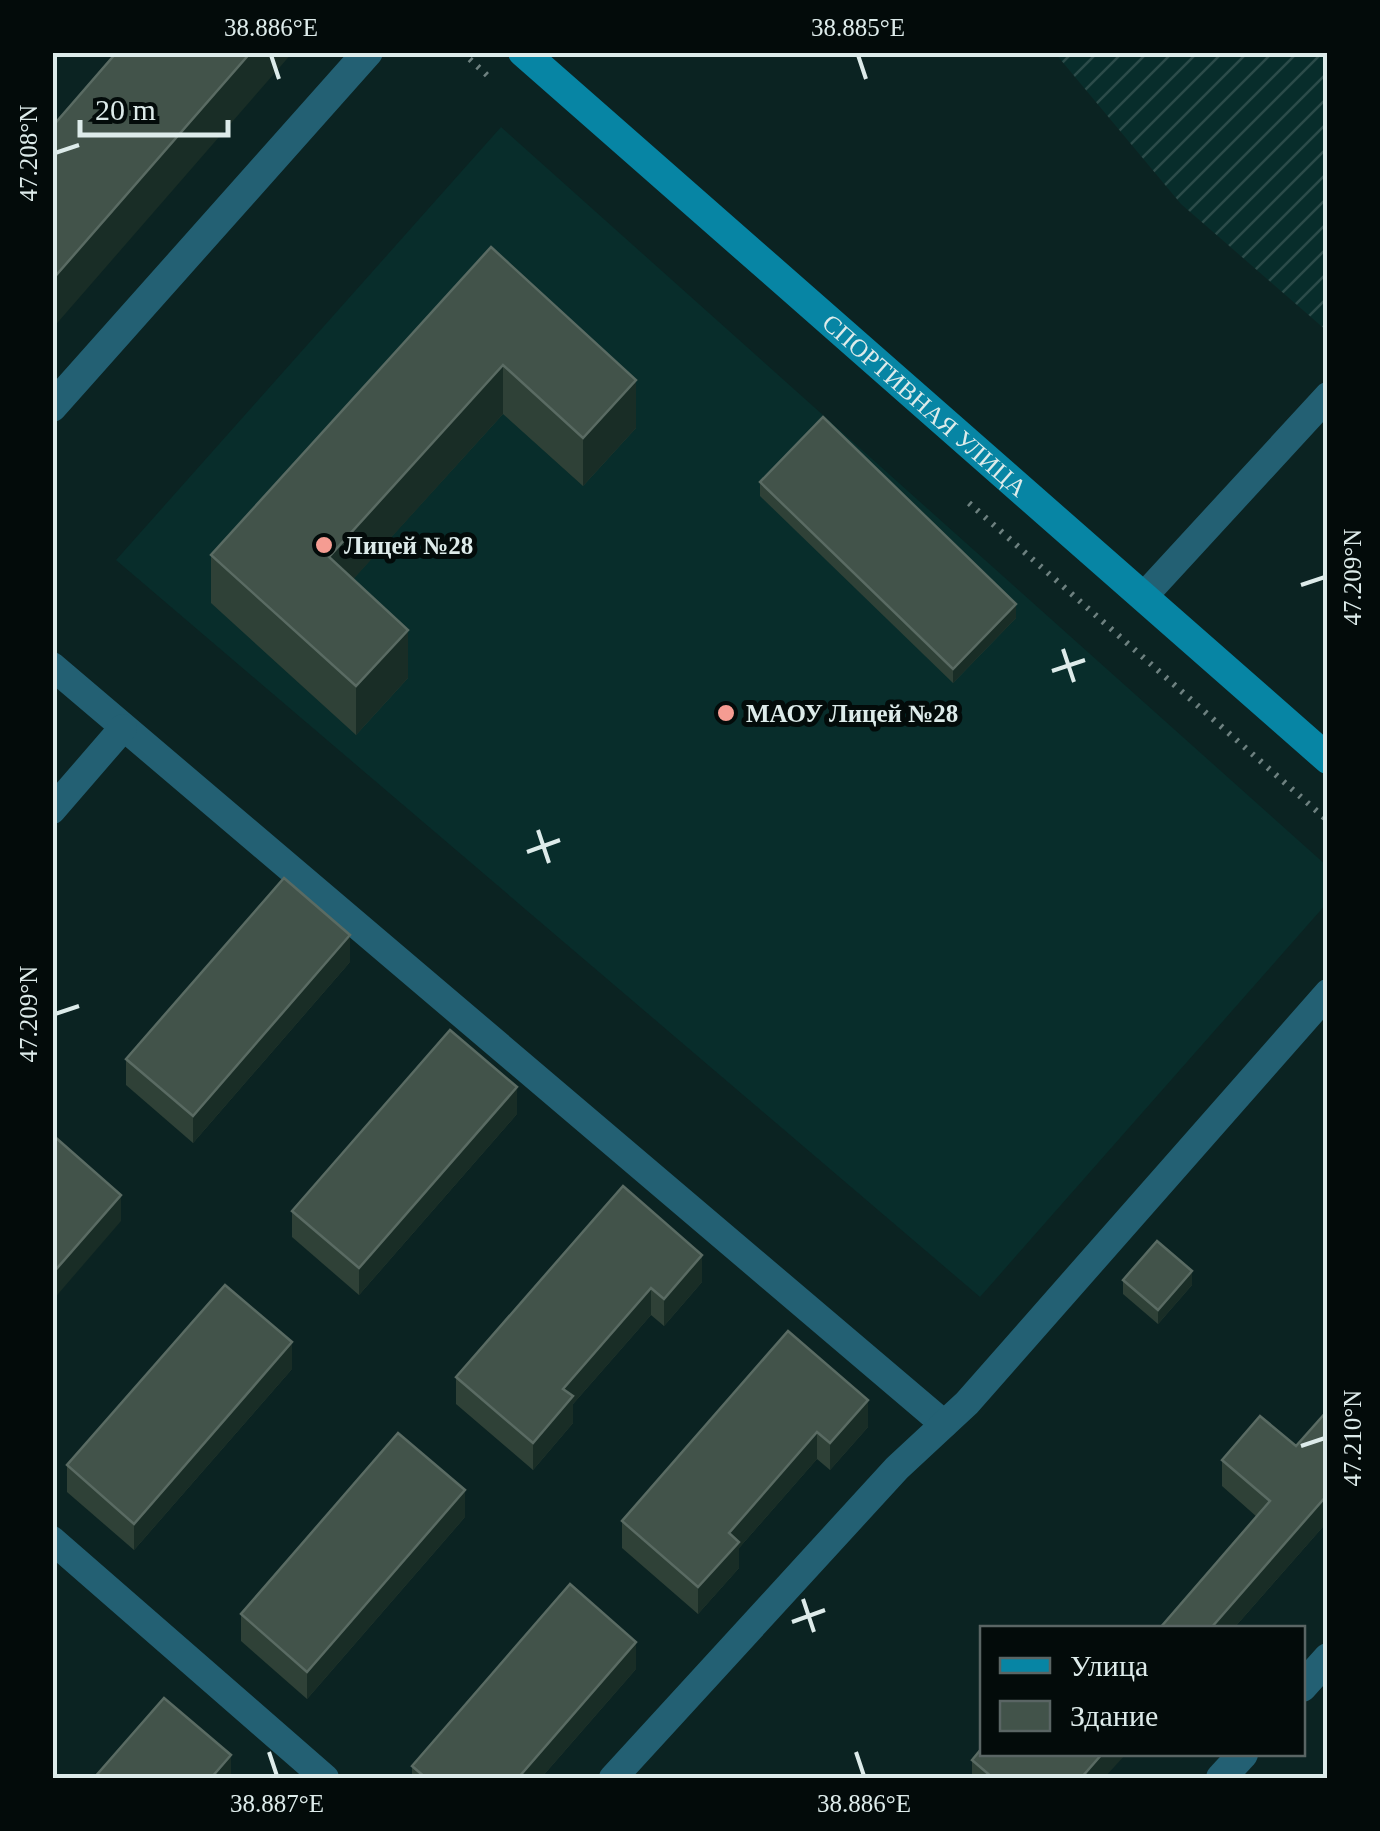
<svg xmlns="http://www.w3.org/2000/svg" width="1380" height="1831" font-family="Georgia,serif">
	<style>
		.built { fill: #082d2b }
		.industrial { fill: url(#industrial-furrows) }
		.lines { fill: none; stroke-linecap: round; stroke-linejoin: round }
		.path { stroke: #6e8180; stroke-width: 6; stroke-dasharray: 2.5 8; stroke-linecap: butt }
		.lane { stroke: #236073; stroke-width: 28 }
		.street { stroke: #236073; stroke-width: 30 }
		.secondary { stroke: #0785a4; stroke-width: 30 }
		.wall { fill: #2f4137 }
		.shaded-wall { fill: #192d26 }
		.building { fill: #42534a; stroke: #5a6b63; stroke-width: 2.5 }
		.ticks { fill: none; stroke: #ddebea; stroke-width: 4 }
		.poi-dot { fill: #f59c92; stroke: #030b0a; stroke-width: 4 }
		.labels { text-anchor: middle; stroke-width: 10; stroke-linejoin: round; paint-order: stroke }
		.street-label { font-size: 25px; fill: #ddebea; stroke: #030b0a }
		.poi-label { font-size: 25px; font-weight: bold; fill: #ddebea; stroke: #030b0a; text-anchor: start }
		.neatline { fill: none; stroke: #ddebea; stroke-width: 4 }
		.ticks-label { font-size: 25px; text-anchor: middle; fill: #ddebea }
	</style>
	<defs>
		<pattern id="industrial-furrows" width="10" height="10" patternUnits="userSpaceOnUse" patternTransform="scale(2.5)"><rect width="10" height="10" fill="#082d2b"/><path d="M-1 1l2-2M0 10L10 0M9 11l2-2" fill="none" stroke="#2c4c4a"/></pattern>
	</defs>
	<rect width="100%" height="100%" fill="#0b2322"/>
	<!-- built -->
	<path class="built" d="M501 127 1327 866V903L980 1297 116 560Z"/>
	<!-- industrial -->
	<path class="industrial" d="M1055 53H1327V331L1181 204Z"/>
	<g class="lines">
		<!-- path -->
		<g class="path">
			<path d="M462 52 489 77"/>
			<path d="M969 503 1328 821"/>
		</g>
		<!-- lane -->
		<g class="lane">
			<path d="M1143 597 1328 396"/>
			<path d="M52 666 944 1424"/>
			<path d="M52 810 123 728"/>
			<path d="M52 1540 325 1778"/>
			<path d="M613 1778 897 1468 967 1403 1328 993"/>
		</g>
		<!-- street -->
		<g class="street">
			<path d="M52 407 368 52"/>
			<path d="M1302 1687 1328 1658"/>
			<path d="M1221 1778 1243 1754"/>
		</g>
		<!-- secondary -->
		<path class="secondary" id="s1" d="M523 52 1328 759"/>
	</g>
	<!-- wall -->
	<g class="wall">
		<path d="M491 247 636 428 583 486 503 414 353 579 408 678 356 735 211 603V555Z"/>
		<path d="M760 482 1016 618 953 683 760 496Z"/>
		<path d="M350 962 193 1143 126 1085V1059Z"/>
		<path d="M1328 1050V1069L1325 1067V1053Z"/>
		<path d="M517 1114 359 1295 292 1237V1211Z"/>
		<path d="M623 1186 702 1282 664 1326 651 1315 573 1404V1423L533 1470 456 1404V1377Z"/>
		<path d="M1123 1280 1192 1285 1158 1324 1123 1294Z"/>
		<path d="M788 1331 868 1427 830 1470 817 1459 739 1548V1568L698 1614 622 1548V1521Z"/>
		<path d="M292 1369 134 1550 67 1492V1465Z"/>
		<path d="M1328 1410V1521L1234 1628H1160L1257 1517 1222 1486V1460L1296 1446Z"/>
		<path d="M465 1517 307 1699 241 1641V1614Z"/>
		<path d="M636 1669 541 1778H412V1766Z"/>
		<path d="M972 1760 1104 1778H972Z"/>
	</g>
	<!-- shaded-wall -->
	<g class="shaded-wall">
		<path d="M251 52H293L52 329V280Z"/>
		<path d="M503 365V414L329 606V557Z"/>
		<path d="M636 380V428L583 486V438Z"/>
		<path d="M1016 604V618L953 683V669Z"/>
		<path d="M408 630V678L356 735V686Z"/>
		<path d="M350 935V962L193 1143V1116Z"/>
		<path d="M517 1087V1114L359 1295V1268Z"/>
		<path d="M121 1195V1221L52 1301V1274Z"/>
		<path d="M702 1255V1282L664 1326V1299Z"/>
		<path d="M1192 1271V1285L1158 1324V1310Z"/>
		<path d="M651 1288V1315L573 1404V1423L533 1470V1443L563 1389Z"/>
		<path d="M292 1342V1369L134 1550V1524Z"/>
		<path d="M868 1400V1427L830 1470V1443Z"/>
		<path d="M817 1432V1459L739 1548V1568L698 1614V1587L729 1533Z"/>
		<path d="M465 1490V1517L307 1699V1672Z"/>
		<path d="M1328 1494V1521L1234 1628H1211Z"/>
		<path d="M57 1609V1636L52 1641V1614Z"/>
		<path d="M636 1642V1669L541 1778H518Z"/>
		<path d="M1102 1754H1126L1104 1778H1081Z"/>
		<path d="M231 1755V1778H211Z"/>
	</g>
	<!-- building -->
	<g class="building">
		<path d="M117 52H251L52 280V127Z"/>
		<path d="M491 247 636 380 583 438 503 365 329 557 408 630 356 686 211 555Z"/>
		<path d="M823 417 1016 604 953 669 760 482Z"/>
		<path d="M284 878 350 935 193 1116 126 1059Z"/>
		<path d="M450 1030 517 1087 359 1268 292 1211Z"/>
		<path d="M55 1137 121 1195 52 1274V1140Z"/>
		<path d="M623 1186 702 1255 664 1299 651 1288 563 1389 573 1396 533 1443 456 1377Z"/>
		<path d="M1157 1241 1192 1271 1158 1310 1123 1280Z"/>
		<path d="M225 1285 292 1342 134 1524 67 1465Z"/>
		<path d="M788 1331 868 1400 830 1443 817 1432 729 1533 739 1542 698 1587 622 1521Z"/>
		<path d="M1328 1410V1494L1211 1628H1160L1270 1501 1222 1460 1260 1416 1296 1446Z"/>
		<path d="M398 1433 465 1490 307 1672 241 1614Z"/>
		<path d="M570 1584 636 1642 518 1778H426L412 1766Z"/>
		<path d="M164 1698 231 1755 211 1778H94Z"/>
		<path d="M982 1748V1754H1102L1081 1778H993L972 1760Z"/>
	</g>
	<!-- ticks -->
	<path class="ticks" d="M271 55 279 79M858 55 866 79M55 153 79 145M1301 585 1325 577M1063 649 1074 682M1052 671 1085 660M538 830 549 863M527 852 560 840M55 1014 79 1006M1301 1446 1325 1438M803 1599 814 1632M792 1622 825 1610M269 1752 277 1776M856 1752 864 1776"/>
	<!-- markers -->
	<g class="poi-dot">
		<circle cx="324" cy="545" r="10"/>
		<circle cx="726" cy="713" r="10"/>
	</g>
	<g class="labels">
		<!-- street labels -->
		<g class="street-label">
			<text dy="9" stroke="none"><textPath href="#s1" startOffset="535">СПОРТИВНАЯ УЛИЦА</textPath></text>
		</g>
		<!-- poi labels -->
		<g class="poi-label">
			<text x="344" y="554">Лицей №28</text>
			<text x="746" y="722">МАОУ Лицей №28</text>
		</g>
	</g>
	<!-- border -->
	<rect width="1380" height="1831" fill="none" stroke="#030b0a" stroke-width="110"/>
	<!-- legend -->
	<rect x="980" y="1626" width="325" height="130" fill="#030b0a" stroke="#5a6564" stroke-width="2.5"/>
	<rect x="1000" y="1658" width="50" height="15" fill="#0785a4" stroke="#5a6564" stroke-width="2.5"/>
	<text x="1070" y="1676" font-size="30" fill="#ddebea">Улица</text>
	<rect x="1000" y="1701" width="50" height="30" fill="#42534a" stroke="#5a6564" stroke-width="2.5"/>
	<text x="1070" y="1726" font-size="30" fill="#ddebea">Здание</text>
	<!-- scale -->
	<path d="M80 120v15h148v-15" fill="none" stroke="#ddebea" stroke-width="5"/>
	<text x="95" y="120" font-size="30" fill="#ddebea" stroke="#030b0a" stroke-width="8" paint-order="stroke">20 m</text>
	<rect x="55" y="55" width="1270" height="1721" class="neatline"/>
	<g class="ticks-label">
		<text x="271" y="36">38.886°E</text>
		<text x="858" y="36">38.885°E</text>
		<text transform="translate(28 153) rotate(-90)" y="9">47.208°N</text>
		<text transform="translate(1352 577) rotate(-90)" y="9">47.209°N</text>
		<text transform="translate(28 1014) rotate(-90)" y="9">47.209°N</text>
		<text transform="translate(1352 1438) rotate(-90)" y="9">47.210°N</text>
		<text x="277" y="1812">38.887°E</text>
		<text x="864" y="1812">38.886°E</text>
	</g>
</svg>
